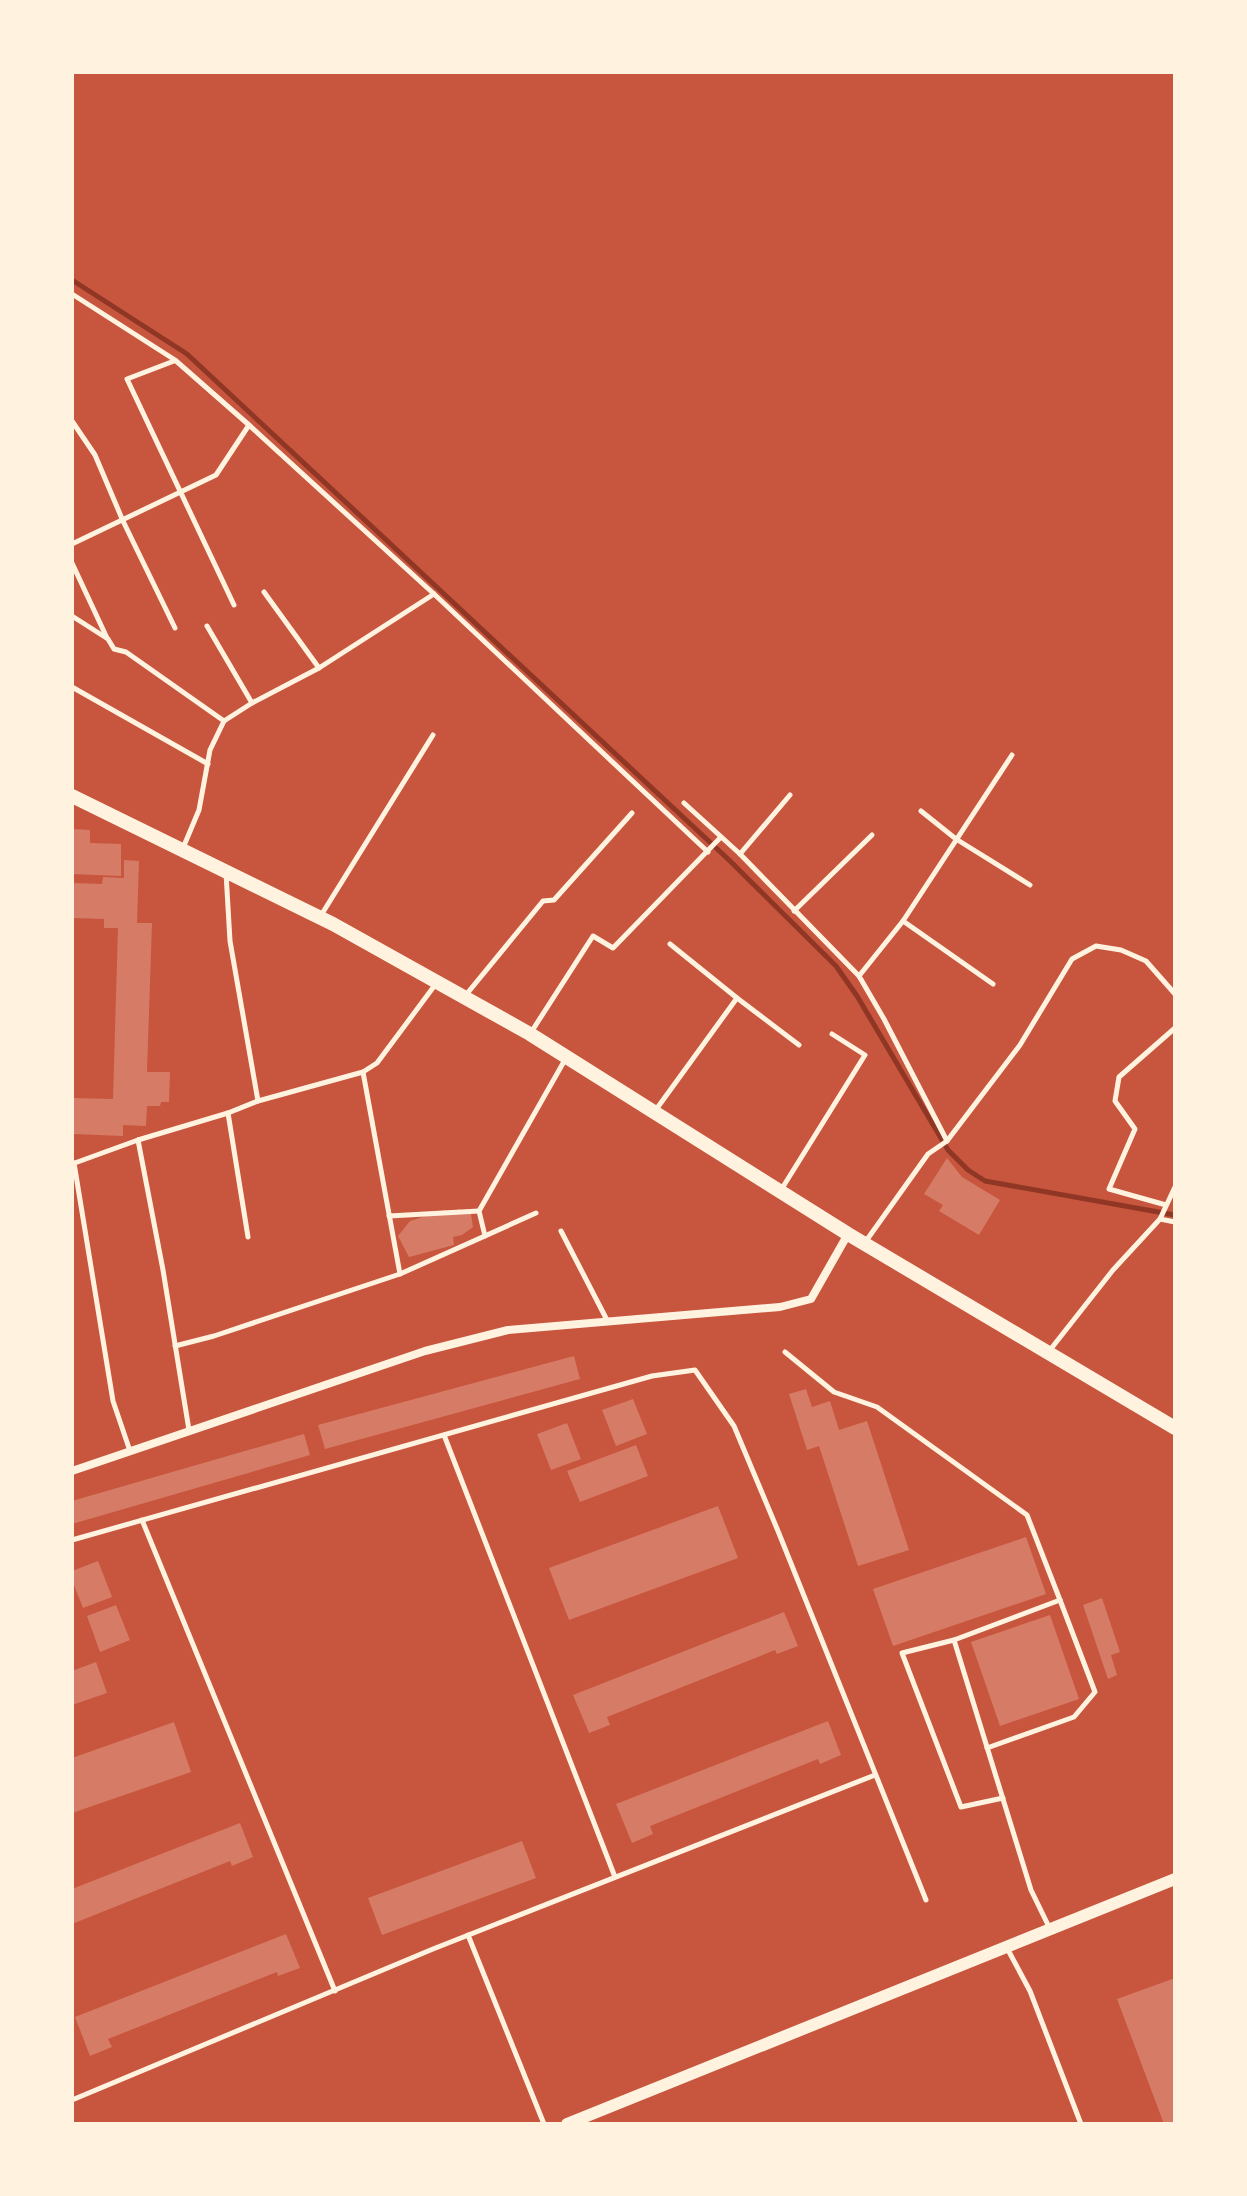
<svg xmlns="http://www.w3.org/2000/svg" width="1247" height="2196" font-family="Jost,sans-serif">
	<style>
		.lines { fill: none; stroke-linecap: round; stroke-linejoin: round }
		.stream { stroke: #8f3625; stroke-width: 5 }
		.building { fill: #d67c66 }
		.service { stroke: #fff3e0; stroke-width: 5 }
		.minor { stroke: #fff3e0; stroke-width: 8 }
		.tertiary { stroke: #fff3e0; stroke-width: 12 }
		.secondary { stroke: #fff3e0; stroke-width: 14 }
	</style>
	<rect width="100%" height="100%" fill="#c8553d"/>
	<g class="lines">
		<!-- stream -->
		<path class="stream" d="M72 280 187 354 729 860 836 966 857 996 948 1150 968 1170 985 1181 1175 1215"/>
	</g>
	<!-- building -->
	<g class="building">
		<path d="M72 829 90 830V843L121 844V876L72 874Z"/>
		<path d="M124 860 139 861 137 923H152L147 1072H170L169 1102H161L160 1106H147L146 1126 123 1125V1136L72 1134V1098L113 1099 118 928H104V919L72 918V883L102 884 103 877 124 878Z"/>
		<path d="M947 1158 962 1177 1000 1200 979 1235 939 1211 943 1205 924 1194Z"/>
		<path d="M459 1209 471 1214 473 1227 462 1235 453 1237 454 1245 409 1257 398 1236 410 1221 445 1210 449 1215Z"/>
		<path d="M574 1356 580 1379 325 1449 318 1425Z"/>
		<path d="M806 1389 812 1407 830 1401 839 1430 867 1421 909 1550 858 1566 819 1446 807 1450 789 1394Z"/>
		<path d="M633 1399 647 1434 616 1446 602 1410Z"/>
		<path d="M567 1423 581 1459 551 1470 537 1434Z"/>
		<path d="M304 1434 310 1455 72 1524V1501Z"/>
		<path d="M636 1445 648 1476 580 1502 567 1471Z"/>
		<path d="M718 1506 738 1558 569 1620 549 1568Z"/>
		<path d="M1026 1537 1046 1594 893 1646 873 1589Z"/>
		<path d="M98 1561 112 1597 83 1608 72 1580V1571Z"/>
		<path d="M1102 1598 1120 1652 1111 1655 1117 1675 1108 1679 1083 1605Z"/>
		<path d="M116 1605 130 1640 100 1652 87 1616Z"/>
		<path d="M784 1612 798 1646 777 1654 775 1650 607 1717 610 1725 589 1733 573 1695Z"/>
		<path d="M1050 1615 1079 1699 1000 1726 971 1642Z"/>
		<path d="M96 1662 107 1693 72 1705V1671Z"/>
		<path d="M828 1721 841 1755 820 1764 818 1759 650 1826 653 1834 632 1843 616 1804Z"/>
		<path d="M174 1722 191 1772 72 1813V1758Z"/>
		<path d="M240 1823 253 1857 232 1866 230 1861 72 1924V1889Z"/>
		<path d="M522 1841 536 1878 382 1935 368 1898Z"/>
		<path d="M286 1934 300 1968 278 1976 277 1972 108 2039 112 2047 90 2056 75 2017Z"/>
		<path d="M1175 1978V2124H1164L1117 1999Z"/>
	</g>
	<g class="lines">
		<!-- service -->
		<g class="service">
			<path d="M72 294 175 360 249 425 434 594 708 852"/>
			<path d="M174 361 127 379 234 605"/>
			<path d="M72 421 95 455 123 521 175 628"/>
			<path d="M72 544 216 475 249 425"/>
			<path d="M72 563 107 638"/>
			<path d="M264 592 319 668"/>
			<path d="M72 616 108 639 114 649 126 652 224 721"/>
			<path d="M207 626 252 703"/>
			<path d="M72 687 208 764"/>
			<path d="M684 803 740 854 859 976 884 1019 947 1141"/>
			<path d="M921 811 956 839 1030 885"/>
			<path d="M183 848 199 810 210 750 224 721 252 703 319 668 434 594"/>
			<path d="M740 854 790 795"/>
			<path d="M226 873 230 941 258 1101"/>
			<path d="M794 911 872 835"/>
			<path d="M320 917 433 735"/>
			<path d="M903 921 993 984"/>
			<path d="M859 976 903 921 1012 755"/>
			<path d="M465 996 543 901 554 900 632 813"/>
			<path d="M737 998 799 1045"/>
			<path d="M530 1034 593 936 613 948 721 837"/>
			<path d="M363 1072 400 1274"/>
			<path d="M655 1111 737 998 670 944"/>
			<path d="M228 1113 248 1237"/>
			<path d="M138 1140 163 1270 189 1430"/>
			<path d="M74 1163 113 1401 130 1451"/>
			<path d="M72 1164 138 1140 228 1113 258 1101 363 1072 377 1063 435 985"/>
			<path d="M781 1190 865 1055 832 1034"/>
			<path d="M1166 1205 1109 1189 1135 1129 1115 1101 1119 1077 1175 1028"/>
			<path d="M389 1216 479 1211"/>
			<path d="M1160 1219 1175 1222"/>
			<path d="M561 1231 608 1322"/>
			<path d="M485 1236 479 1211 566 1058"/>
			<path d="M866 1241 928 1154 947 1141 1020 1045 1072 959 1096 946 1121 950 1146 961 1175 994"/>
			<path d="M175 1346 214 1336 400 1274 536 1213"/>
			<path d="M1050 1350 1113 1270 1160 1219 1175 1187"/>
			<path d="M785 1352 834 1392 877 1407 1027 1515 1060 1600 954 1640 1031 1890 1050 1929"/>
			<path d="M444 1435 615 1877"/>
			<path d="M142 1520 335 1991"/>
			<path d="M72 1540 652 1376 695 1370 734 1426 778 1531 926 1900"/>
			<path d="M954 1640 902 1653 961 1807 1003 1798"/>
			<path d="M987 1748 1074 1717 1095 1692 1060 1600"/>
			<path d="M468 1935 544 2124"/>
			<path d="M1007 1948 1030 1991 1081 2124"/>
			<path d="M72 2100 433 1949 875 1775"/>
		</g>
		<!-- minor -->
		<path class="minor" d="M72 1471 425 1351 508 1330 780 1307 811 1299 848 1234"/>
		<!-- tertiary -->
		<path class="tertiary" d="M567 2124 1175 1879"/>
		<!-- secondary -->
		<path class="secondary" d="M72 796 333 924 530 1034 848 1234 1175 1428"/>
	</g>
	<!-- border -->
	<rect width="1247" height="2196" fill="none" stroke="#fff3e0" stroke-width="148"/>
</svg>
